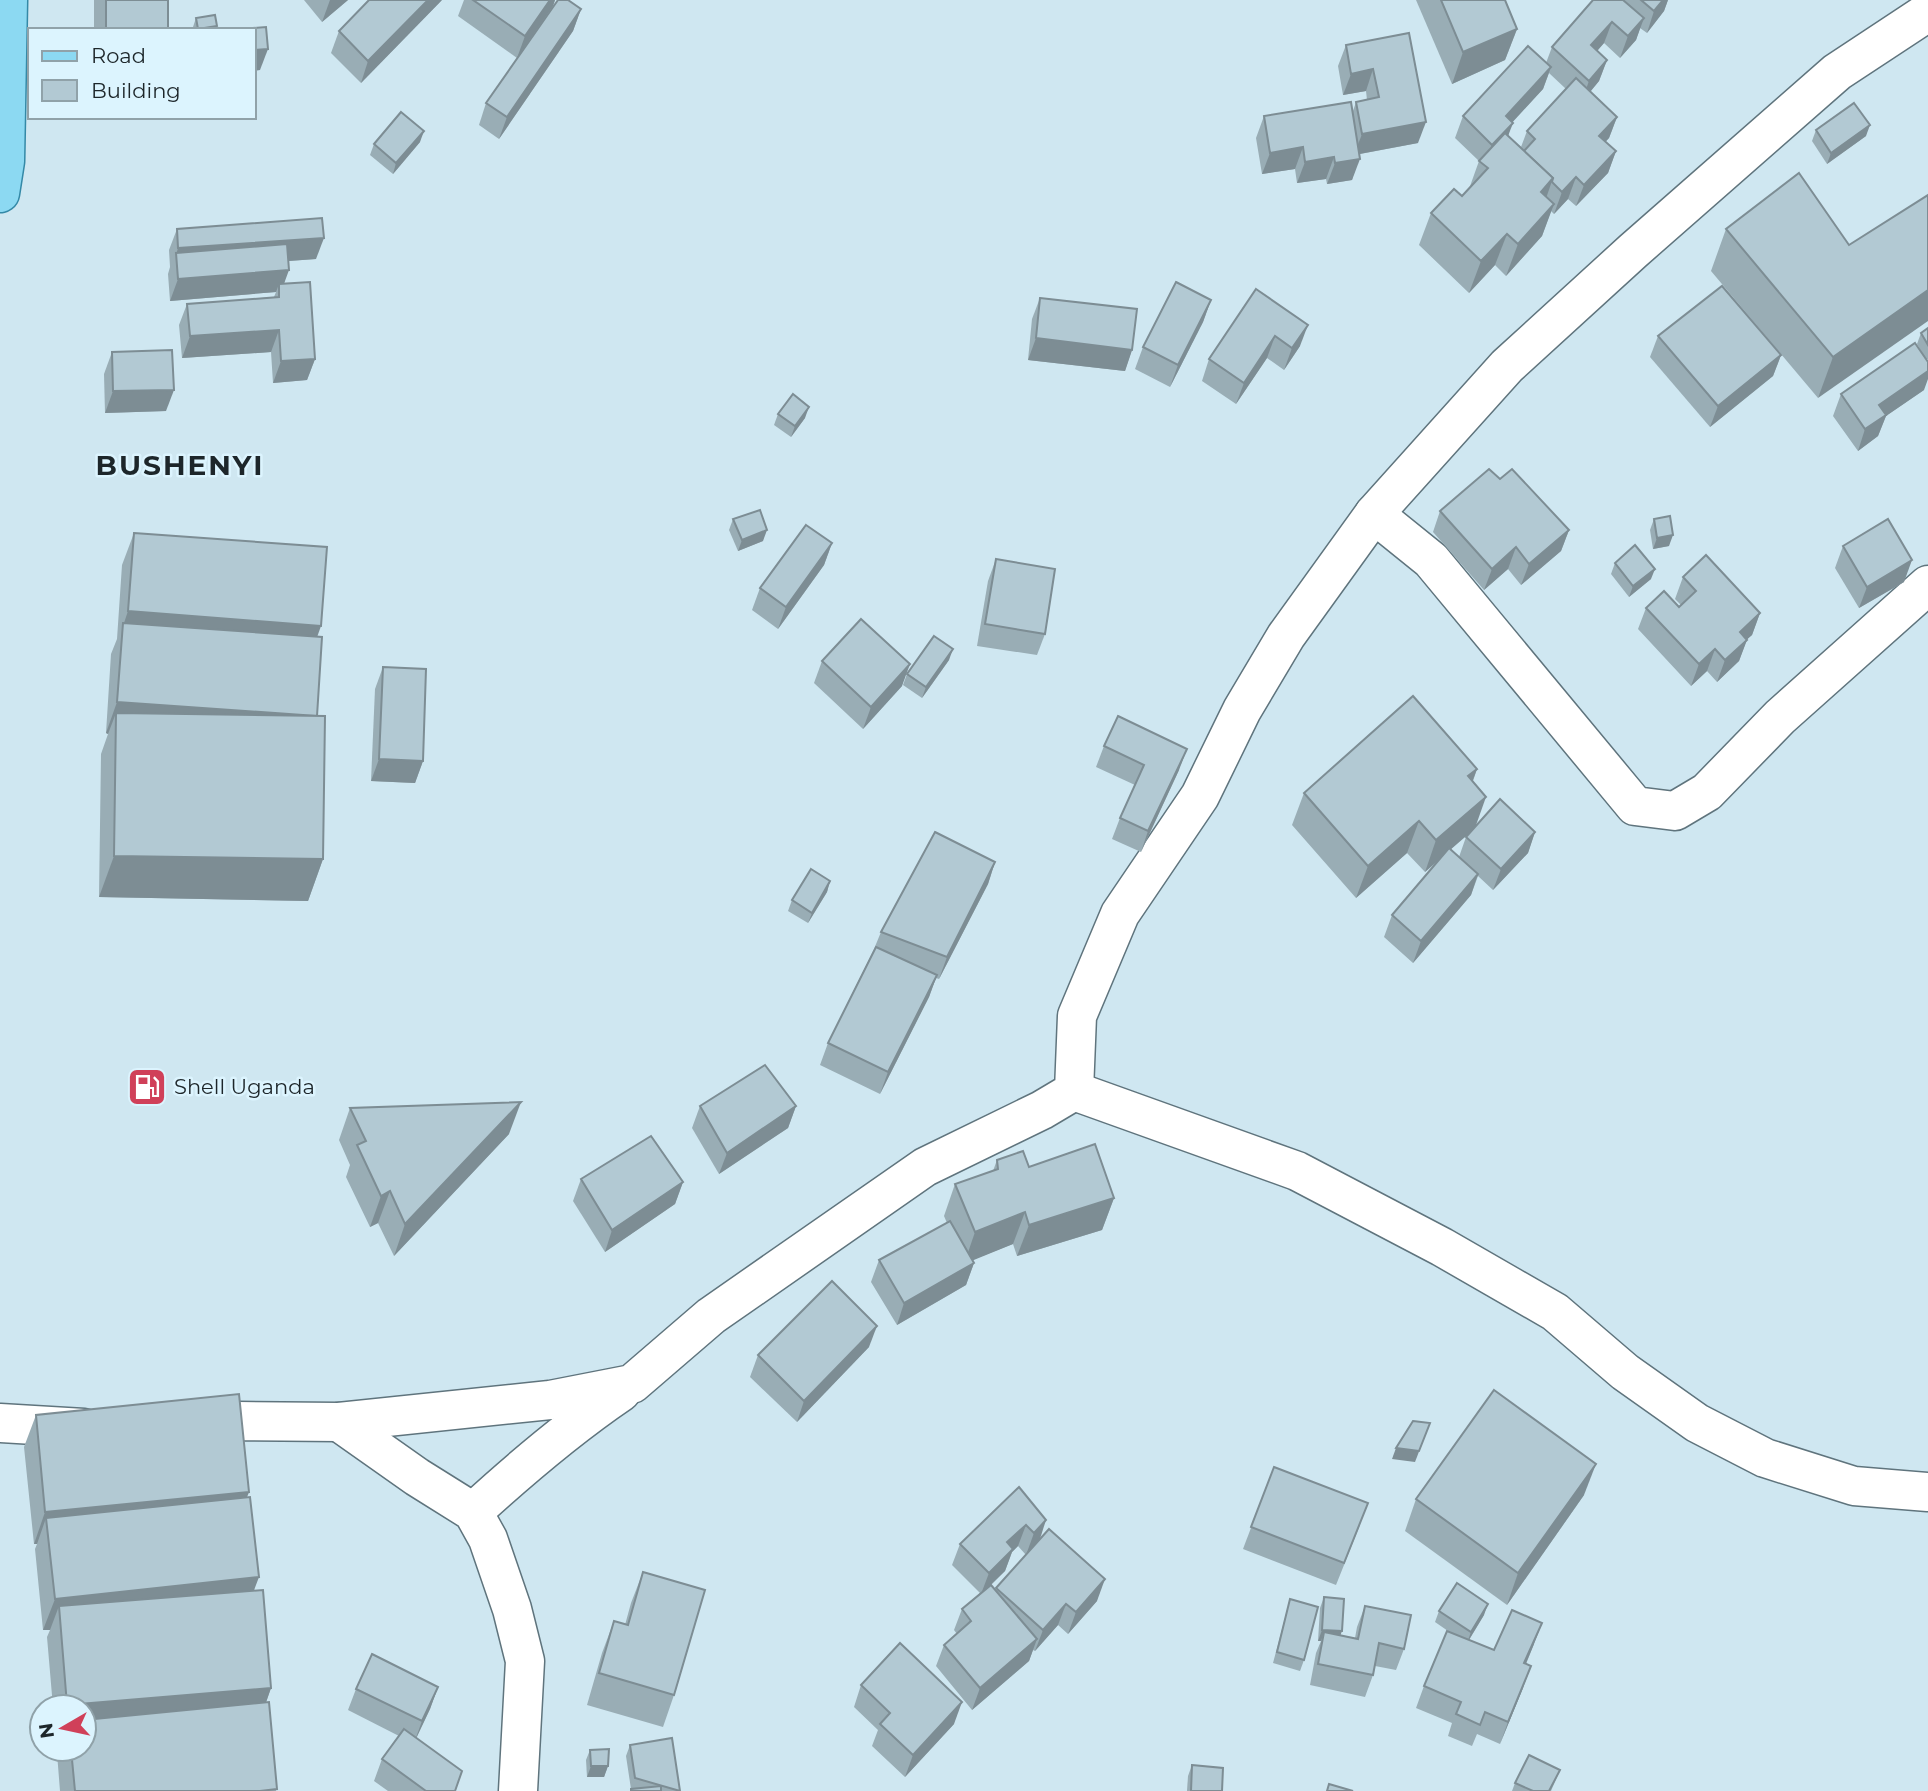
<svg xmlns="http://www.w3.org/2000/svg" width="1928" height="1791" font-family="Montserrat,sans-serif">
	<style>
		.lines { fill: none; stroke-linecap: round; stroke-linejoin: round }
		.street-casing { stroke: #5f747d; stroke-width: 41 }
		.primary-casing { stroke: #3489a7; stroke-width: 41 }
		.street { stroke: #fff; stroke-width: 38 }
		.primary { stroke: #8cd9f2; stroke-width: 38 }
		.wall { fill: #99adb5; fill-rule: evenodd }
		.shaded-wall { fill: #7d8d94 }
		.building { fill: #b2c9d3; stroke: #7d8d94; stroke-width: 2 }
		.labels { text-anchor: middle; stroke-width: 5; stroke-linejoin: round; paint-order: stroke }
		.poi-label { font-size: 21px; fill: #1d262a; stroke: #dcf4fe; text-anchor: start }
		.district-label { font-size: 28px; font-weight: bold; letter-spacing: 2px; fill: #1d262a; stroke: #dcf4fe }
	</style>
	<rect width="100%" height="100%" fill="#cfe7f1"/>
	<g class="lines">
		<!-- street casing -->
		<g class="street-casing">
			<g id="street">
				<path d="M1374 514 1431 560 1635 806 1675 811 1707 792 1780 717 1928 585"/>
				<path d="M1074 1091 1297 1171 1442 1247 1555 1312 1625 1372 1697 1423 1765 1458 1854 1486 1928 1492"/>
				<path d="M339 1422 417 1477 473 1512 488 1539 512 1609 525 1661 518 1791"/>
				<path d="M0 1423 84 1428"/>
				<path d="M189 1425 238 1421 339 1422 550 1400 632 1384 711 1316 925 1167 1042 1110 1074 1091 1077 1016 1120 914 1200 796 1242 710 1286 636 1374 514 1507 366 1633 251 1837 72 1928 12"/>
				<path d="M473 1512C520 1469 568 1428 621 1392"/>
			</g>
		</g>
		<!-- primary casing -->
		<g class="primary-casing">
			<path id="primary" d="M0 193 5 161 8 0"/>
		</g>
		<!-- street -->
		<use href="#street" class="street"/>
		<!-- primary -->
		<use href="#primary" class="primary"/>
	</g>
	<!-- wall -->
	<g class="wall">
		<rect x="94" y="0" width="74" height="30"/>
		<path d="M304 0H348L322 22Z"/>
		<path d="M442 0 361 83 331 53 339 31Z"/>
		<path d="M464 0H555L553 6 517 58 458 16Z"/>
		<path d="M1416 0H1505L1517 29 1505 60 1452 84Z"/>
		<path d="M1593 0H1668L1664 11 1647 33 1640 28 1636 40 1620 58 1604 43 1597 51 1607 60 1599 81 1590 92 1617 117 1609 138 1605 142 1616 151 1608 173 1576 206 1568 199 1554 214 1551 211 1542 236 1506 276 1495 265 1469 293 1419 245 1431 213 1462 196 1469 189 1479 161 1455 138 1463 116 1546 63 1552 47ZM1549 73 1566 89 1527 131 1521 147 1508 136 1512 122 1543 89Z"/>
		<path d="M581 9 573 31 499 139 479 125 486 103Z"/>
		<path d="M196 18 215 30H192Z"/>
		<path d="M1409 33 1418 143 1360 154 1352 180 1327 184 1326 179 1297 183 1295 169 1262 174 1256 138 1264 116 1353 111 1356 102 1367 100 1366 91 1343 95 1338 66 1346 45Z"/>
		<path d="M1816 130 1866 136 1827 164 1812 141Z"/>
		<path d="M420 142 393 174 370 155 374 144Z"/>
		<path d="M1928 195 1818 398 1711 271 1726 229 1849 245Z"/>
		<path d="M177 229 316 259 288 261 284 284 315 359 307 380 273 383 271 352 182 358 179 325 187 304 274 297 276 292 170 301 168 274 170 267 169 250Z"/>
		<path d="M1256 289 1300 346 1284 370 1267 358 1236 404 1202 381 1209 359Z"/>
		<path d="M1040 298 1132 350 1125 371 1028 360 1032 319Z"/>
		<path d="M1211 300 1203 322 1170 387 1135 369 1143 347Z"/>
		<path d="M1928 328V359L1926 360 1917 344 1921 333Z"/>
		<path d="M1658 336 1781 355 1773 376 1710 427 1650 357Z"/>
		<path d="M112 352 166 411 105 413 104 374Z"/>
		<path d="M1924 390 1886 416 1878 436 1858 451 1833 416 1841 394Z"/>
		<path d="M778 414 805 418 791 437 774 425Z"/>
		<path d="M1500 479 1569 530 1561 551 1521 585 1508 569 1484 590 1433 532 1440 511Z"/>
		<path d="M733 519 763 541 738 551 729 530Z"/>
		<path d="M1654 519 1669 546 1653 549 1650 530Z"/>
		<path d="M134 533 317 637V716L323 859 308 901 99 897 101 754 108 734 106 733 111 654 117 639 122 565Z"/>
		<path d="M832 543 824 565 778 629 752 610 760 588Z"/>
		<path d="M1843 546 1904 582 1859 608 1835 568Z"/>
		<path d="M996 559 1045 634 1037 655 977 646 988 581Z"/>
		<path d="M1615 563 1651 579 1629 597 1611 574Z"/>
		<path d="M1683 577 1760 613 1752 635 1747 639 1739 661 1717 682 1707 671 1691 686 1638 629 1646 608 1679 607 1681 605 1675 599Z"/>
		<path d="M949 660 922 698 903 685 907 674Z"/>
		<path d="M822 661 902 686 863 729 814 683Z"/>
		<path d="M383 667 423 761 415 783 371 781 375 689Z"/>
		<path d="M1104 746 1179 770 1141 852 1112 839 1120 818 1135 785 1096 767Z"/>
		<path d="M1477 769 1473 781 1475 827 1535 832 1528 853 1493 890 1478 876 1471 895 1413 963 1384 937 1392 915 1440 859 1425 872 1407 853 1356 898 1292 825 1304 793ZM1471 832 1466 837 1459 857 1451 849Z"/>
		<path d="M995 862 988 884 939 979 936 978 929 997 880 1094 820 1065 828 1043 874 949 881 932Z"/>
		<path d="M830 881 827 892 808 923 788 911 792 900Z"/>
		<path d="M700 1106H796L788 1128 719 1174 692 1128Z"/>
		<path d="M350 1108 509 1134 394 1256 378 1223 370 1227 346 1177 350 1165 339 1140Z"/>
		<path d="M997 1160 1029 1167 1114 1198 1102 1230 1017 1256 1013 1244 972 1260 974 1263 966 1285 897 1325 871 1282 879 1260 947 1223 944 1216 955 1184 993 1171Z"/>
		<path d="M581 1179 683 1182 675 1204 605 1252 573 1201Z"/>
		<path d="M869 1347 797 1422 750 1377 758 1355Z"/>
		<path d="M36 1415 247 1497 254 1590 271 1688 266 1702 276 1791H60L57 1753 58 1749H84V1707H53L47 1637 50 1630H43L35 1549 37 1544H34L24 1447Z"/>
		<path d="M1274 1467 1360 1525 1336 1585 1243 1549Z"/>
		<path d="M1019 1487 1040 1539 1097 1601 1068 1634 1058 1625 1035 1651 1033 1650 1029 1661 972 1710 936 1666 944 1645 957 1634 954 1630 962 1609 980 1593 952 1565 960 1544ZM1018 1546 1026 1555 996 1590 991 1585 1005 1571 1012 1552Z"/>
		<path d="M1584 1495 1507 1605 1405 1531 1416 1499Z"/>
		<path d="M643 1572 674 1695 663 1727 587 1705 602 1653 614 1621 625 1625 631 1603Z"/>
		<path d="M1324 1597 1340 1635 1355 1638 1357 1627 1365 1606 1404 1649 1396 1670 1375 1666 1373 1675 1365 1697 1310 1685 1316 1653 1321 1641H1318L1320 1608Z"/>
		<path d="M1290 1599 1304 1660 1300 1671 1273 1663Z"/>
		<path d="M1439 1611 1484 1615 1469 1640 1494 1650 1534 1644 1526 1664 1523 1688 1500 1744 1477 1734 1472 1746 1448 1736 1452 1723 1416 1708 1424 1686 1448 1631 1435 1622Z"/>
		<path d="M861 1685 954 1724 905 1777 872 1746 878 1730 854 1707Z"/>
		<path d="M438 1687 430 1709 416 1738 455 1791H388L374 1781 382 1759 399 1736 348 1710 356 1689Z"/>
		<path d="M630 1745 680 1791H630L631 1789 626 1756Z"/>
		<path d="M590 1750 608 1766 604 1777H587L586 1760Z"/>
		<path d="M1192 1765 1222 1791H1187L1188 1776Z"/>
		<path d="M1560 1770 1551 1791H1512L1515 1783Z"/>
	</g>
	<!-- shaded-wall -->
	<g class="shaded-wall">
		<path d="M330 0H348L322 22Z"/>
		<path d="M428 0H442L361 83 368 61Z"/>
		<path d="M550 0H555L553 6 517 58 525 36Z"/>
		<path d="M1663 0H1668L1664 11 1647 33 1654 11Z"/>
		<path d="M581 9 573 31 499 139 507 117Z"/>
		<path d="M1644 18 1636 40 1620 58 1628 36Z"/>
		<path d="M1612 22 1604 43 1583 67 1591 45Z"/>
		<path d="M217 26 215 30H197L198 29Z"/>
		<path d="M1517 29 1505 60 1452 84 1463 52Z"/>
		<path d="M268 49 260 70 254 71V50Z"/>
		<path d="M1607 60 1599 81 1581 103 1589 81Z"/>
		<path d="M1551 67 1543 89 1498 138 1506 116Z"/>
		<path d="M1373 69 1366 91 1343 95 1351 74Z"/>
		<path d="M1617 117 1609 138 1591 157 1599 136Z"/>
		<path d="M1426 122 1418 143 1354 155 1362 134Z"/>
		<path d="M1513 123 1505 144 1484 166 1492 145Z"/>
		<path d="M1870 125 1866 136 1827 164 1831 153Z"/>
		<path d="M424 131 420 142 393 174 396 163Z"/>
		<path d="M1303 147 1295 169 1262 174 1270 153Z"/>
		<path d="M1616 151 1608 173 1576 206 1584 185Z"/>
		<path d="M1334 157 1326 179 1297 183 1305 162Z"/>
		<path d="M1360 159 1352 180 1327 184 1335 163Z"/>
		<path d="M1576 177 1568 199 1554 214 1562 192Z"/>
		<path d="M1553 178 1542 210 1541 192Z"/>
		<path d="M1554 204 1542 236 1506 276 1518 244Z"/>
		<path d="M1507 234 1495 265 1469 293 1481 261Z"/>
		<path d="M324 238 316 259 177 269 176 255 178 248Z"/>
		<path d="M289 270 281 292 279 284 276 292 170 301 178 279Z"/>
		<path d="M1928 290V321L1818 398 1833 357Z"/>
		<path d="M1211 300 1203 322 1170 387 1178 365Z"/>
		<path d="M1308 325 1300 346 1284 370 1292 348Z"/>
		<path d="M279 330 271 352 182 358 190 336Z"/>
		<path d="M1275 336 1267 358 1236 404 1244 383Z"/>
		<path d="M1036 338 1132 350 1125 371 1028 360Z"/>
		<path d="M1781 355 1773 376 1710 427 1718 406Z"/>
		<path d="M315 359 307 380 273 383 281 361Z"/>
		<path d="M1928 371V379L1924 390 1886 416 1878 436 1858 451 1865 429 1879 405Z"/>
		<path d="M174 390 166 411 105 413 113 391Z"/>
		<path d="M809 407 805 418 791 437 795 426Z"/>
		<path d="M767 530 763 541 738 551 742 540Z"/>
		<path d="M1569 530 1561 551 1521 585 1529 564Z"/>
		<path d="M1673 535 1669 546 1653 549 1657 538Z"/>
		<path d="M832 543 824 565 778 629 786 607Z"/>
		<path d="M1516 547 1508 569 1484 590 1492 569Z"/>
		<path d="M1912 560 1904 582 1859 608 1867 587Z"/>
		<path d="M1655 569 1651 579 1629 597 1633 586Z"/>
		<path d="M128 611 321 626 310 657 123 626Z"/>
		<path d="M1760 613 1752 635 1742 644 1747 640 1739 661 1717 682 1725 660 1740 632Z"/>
		<path d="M953 649 949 660 922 698 926 687Z"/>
		<path d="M1715 649 1707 671 1691 686 1699 664Z"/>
		<path d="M910 664 902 686 863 729 871 707Z"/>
		<path d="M117 702 317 716 116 713 108 734 106 733Z"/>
		<path d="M1187 749 1179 770 1141 852 1148 831Z"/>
		<path d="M379 759 423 761 415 783 371 781Z"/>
		<path d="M1477 769 1465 801 1468 776Z"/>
		<path d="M1486 797 1475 828 1425 872 1436 840Z"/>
		<path d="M1419 821 1407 853 1356 898 1368 866Z"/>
		<path d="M1535 832 1528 853 1493 890 1501 869Z"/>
		<path d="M114 856 323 859 308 901 99 897Z"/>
		<path d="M995 862 988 884 939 979 947 957Z"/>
		<path d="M1478 874 1471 895 1413 963 1421 941Z"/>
		<path d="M830 881 827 892 808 923 812 913Z"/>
		<path d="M937 975 929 997 880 1094 888 1072Z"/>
		<path d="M521 1102 509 1134 394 1256 405 1224Z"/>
		<path d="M796 1106 788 1128 719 1174 727 1153Z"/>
		<path d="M683 1182 675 1204 605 1252 612 1230Z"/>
		<path d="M390 1191 378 1223 370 1227 381 1196Z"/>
		<path d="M1114 1198 1102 1230 1017 1256 1029 1225Z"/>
		<path d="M1025 1212 1013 1244 964 1264 975 1232Z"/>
		<path d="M974 1263 966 1285 897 1325 904 1303Z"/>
		<path d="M877 1326 869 1347 797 1422 804 1401Z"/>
		<path d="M1430 1423 1415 1462 1392 1459 1396 1448Z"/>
		<path d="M1596 1464 1584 1495 1507 1605 1518 1573Z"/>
		<path d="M249 1492 237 1524 46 1518 37 1544H34L45 1512Z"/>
		<path d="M1046 1520 1039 1542 1026 1555 1034 1533Z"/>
		<path d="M1026 1525 1018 1546 1012 1552 1005 1571 981 1594 989 1573 1007 1542Z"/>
		<path d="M259 1577 247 1609 59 1606 50 1630H43L55 1599Z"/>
		<path d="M1105 1579 1097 1601 1068 1634 1076 1612Z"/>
		<path d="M1066 1604 1058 1625 1035 1651 1043 1630Z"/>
		<path d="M1488 1604 1484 1615 1467 1643 1471 1632Z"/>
		<path d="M1542 1623 1534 1644 1517 1685 1524 1663Z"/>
		<path d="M1322 1630 1342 1631 1338 1642 1324 1632 1321 1641H1318Z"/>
		<path d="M1037 1639 1029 1661 972 1710 980 1688Z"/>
		<path d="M1531 1666 1523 1688 1500 1744 1508 1722Z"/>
		<path d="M438 1687 430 1709 414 1743 422 1721Z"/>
		<path d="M271 1688 260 1720 84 1734V1707H66L67 1705Z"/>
		<path d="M962 1702 954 1724 905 1777 913 1755Z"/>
		<path d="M591 1766H608L604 1777H587Z"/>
	</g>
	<!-- building -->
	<g class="building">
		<rect x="106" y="0" width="62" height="30"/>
		<path d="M369 0H428L368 61 339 31Z"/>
		<path d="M473 0H550L525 36Z"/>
		<path d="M558 0H568L581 9 507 117 486 103Z"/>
		<path d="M1441 0H1505L1517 29 1463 52Z"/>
		<path d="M1593 0H1623L1644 18 1628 36 1612 22 1591 45 1607 60 1589 81 1552 47Z"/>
		<path d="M1641 0H1663L1654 11Z"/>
		<path d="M215 15 217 26 198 29 196 18Z"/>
		<path d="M266 27 268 49 254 50V30H227Z"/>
		<path d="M1409 33 1426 122 1362 134 1356 102 1379 97 1373 69 1351 74 1346 45Z"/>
		<path d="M1528 46 1551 67 1506 116 1513 123 1492 145 1463 116Z"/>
		<path d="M1576 78 1617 117 1599 136 1616 151 1584 185 1576 177 1562 192 1552 182 1553 178 1524 151 1535 139 1527 131Z"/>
		<path d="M1351 102 1360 159 1335 163 1334 157 1305 162 1303 147 1270 153 1264 116Z"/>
		<path d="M1854 103 1870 125 1831 153 1816 130Z"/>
		<path d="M401 112 424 131 396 163 374 144Z"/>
		<path d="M1505 133 1553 178 1541 192 1554 204 1518 244 1507 234 1481 261 1431 213 1454 189 1462 196 1488 168 1479 161Z"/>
		<path d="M1799 173 1849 245 1928 195V290L1833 357 1726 229Z"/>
		<path d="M322 218 324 238 178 248 177 229Z"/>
		<path d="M287 244 289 270 178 279 176 253Z"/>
		<path d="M310 282 315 359 281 361 279 330 190 336 187 304 279 297V284Z"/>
		<path d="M1176 282 1211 300 1178 365 1143 347Z"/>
		<path d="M1722 286 1781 355 1718 406 1658 336Z"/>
		<path d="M1256 289 1308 325 1292 348 1275 336 1244 383 1209 359Z"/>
		<path d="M1040 298 1137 309 1132 350 1036 338Z"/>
		<path d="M1928 328V345L1921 333Z"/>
		<path d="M1915 343 1928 362V371L1879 405 1886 415 1865 429 1841 394Z"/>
		<path d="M172 350 174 390 113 391 112 352Z"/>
		<path d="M793 394 809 407 795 426 778 414Z"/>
		<path d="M1489 469 1500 479 1512 469 1569 530 1529 564 1516 547 1492 569 1440 511Z"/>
		<path d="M760 510 767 530 742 540 733 519Z"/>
		<path d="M1670 516 1673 535 1657 538 1654 519Z"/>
		<path d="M1888 519 1912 560 1867 587 1843 546Z"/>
		<path d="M806 525 832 543 786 607 760 588Z"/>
		<path d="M134 533 327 547 321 626 128 611Z"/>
		<path d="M1635 545 1655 569 1633 586 1615 563Z"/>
		<path d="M1706 555 1760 613 1740 632 1747 640 1725 660 1715 649 1699 664 1646 608 1664 591 1679 607 1696 591 1683 577Z"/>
		<path d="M996 559 1055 569 1045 634 985 624Z"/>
		<path d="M861 619 910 664 871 707 822 661Z"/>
		<path d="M123 623 322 637 317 716 117 702Z"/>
		<path d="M934 636 953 649 926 687 907 674Z"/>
		<path d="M383 667 426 669 423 761 379 759Z"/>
		<path d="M1413 696 1477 769 1468 776 1486 797 1436 840 1419 821 1368 866 1304 793Z"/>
		<path d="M116 713 325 716 323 859 114 856Z"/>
		<path d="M1118 716 1187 749 1148 831 1120 818 1144 765 1104 746Z"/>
		<path d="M1500 799 1535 832 1501 869 1466 837Z"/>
		<path d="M935 832 995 862 947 957 881 932Z"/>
		<path d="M1449 848 1478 874 1421 941 1392 915Z"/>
		<path d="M811 869 830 881 812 913 792 900Z"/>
		<path d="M876 947 937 975 888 1072 828 1043Z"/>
		<path d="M765 1065 796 1106 727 1153 700 1106Z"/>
		<path d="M521 1102 405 1224 390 1191 381 1196 357 1145 366 1141 350 1108Z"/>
		<path d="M651 1136 683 1182 612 1230 581 1179Z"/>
		<path d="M1095 1144 1114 1198 1029 1225 1025 1212 975 1232 955 1184 998 1169 997 1160 1023 1151 1029 1167Z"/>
		<path d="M950 1221 974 1263 904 1303 879 1260Z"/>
		<path d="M832 1281 877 1326 804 1401 758 1355Z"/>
		<path d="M1494 1390 1596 1464 1518 1573 1416 1499Z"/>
		<path d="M239 1394 249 1492 45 1512 36 1415Z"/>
		<path d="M1413 1421 1430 1423 1419 1451 1396 1448Z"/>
		<path d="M1274 1467 1368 1503 1344 1563 1251 1527Z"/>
		<path d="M1019 1487 1046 1520 1034 1533 1026 1525 1007 1542 1013 1549 989 1573 960 1544Z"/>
		<path d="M250 1497 259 1577 55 1599 46 1518Z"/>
		<path d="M1049 1529 1105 1579 1076 1612 1066 1604 1043 1630 996 1588Z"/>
		<path d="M643 1572 705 1590 674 1695 599 1673 614 1621 628 1625Z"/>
		<path d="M1457 1583 1488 1604 1471 1632 1439 1611Z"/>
		<path d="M991 1585 1037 1639 980 1688 944 1645 971 1621 962 1609Z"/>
		<path d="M263 1590 271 1688 67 1705 59 1606Z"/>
		<path d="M1324 1597 1344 1599 1342 1631 1322 1630Z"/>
		<path d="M1290 1599 1318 1607 1304 1660 1277 1652Z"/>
		<path d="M1365 1606 1411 1615 1404 1649 1379 1643 1373 1675 1318 1664 1324 1632 1358 1639Z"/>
		<path d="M1512 1610 1542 1623 1524 1663 1531 1666 1508 1722 1485 1712 1480 1725 1456 1714 1461 1702 1424 1686 1447 1631 1494 1650Z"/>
		<path d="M900 1643 962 1702 913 1755 880 1724 890 1713 861 1685Z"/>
		<path d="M372 1654 438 1687 422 1721 356 1689Z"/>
		<path d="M269 1702 277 1789 260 1791H75L71 1749H84V1720Z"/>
		<path d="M404 1729 462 1771 455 1791H426L382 1759Z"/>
		<path d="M672 1738 680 1791 635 1778 630 1745Z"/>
		<path d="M609 1749 608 1766H591L590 1750Z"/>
		<path d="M1529 1755 1560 1770 1549 1791H1533L1515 1783Z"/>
		<path d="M1192 1765 1223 1768 1222 1791H1191Z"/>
		<path d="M1329 1784 1353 1791H1327Z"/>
		<path d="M661 1786V1791H631V1789Z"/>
	</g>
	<!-- icons -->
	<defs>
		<g id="fuel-square" transform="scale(2.0125)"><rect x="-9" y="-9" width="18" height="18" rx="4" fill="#d04059" stroke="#dcf4fe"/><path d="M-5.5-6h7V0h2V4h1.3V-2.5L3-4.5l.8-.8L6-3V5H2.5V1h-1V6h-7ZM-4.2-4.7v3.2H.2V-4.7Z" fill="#fff"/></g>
	</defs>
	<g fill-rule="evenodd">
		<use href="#fuel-square" x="147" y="1087"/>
	</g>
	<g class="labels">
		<!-- poi labels -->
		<g class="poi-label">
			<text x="174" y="1094">Shell Uganda</text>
		</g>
		<!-- district labels -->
		<g class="district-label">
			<text x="180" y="475">BUSHENYI</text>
		</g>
	</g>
	<!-- legend -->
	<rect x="28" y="28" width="228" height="91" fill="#dcf4fe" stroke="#90a2a9" stroke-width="2"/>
	<rect x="42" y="51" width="35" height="10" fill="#8cd9f2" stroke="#90a2a9" stroke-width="2"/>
	<text x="91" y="63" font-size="21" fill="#1d262a">Road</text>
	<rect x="42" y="80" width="35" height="21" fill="#b2c9d3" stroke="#90a2a9" stroke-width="2"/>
	<text x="91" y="98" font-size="21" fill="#1d262a">Building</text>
	<!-- north arrow -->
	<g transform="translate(63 1728) rotate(261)"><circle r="33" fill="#dcf4fe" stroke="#90a2a9" stroke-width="2"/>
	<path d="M0-5L12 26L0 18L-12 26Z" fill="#d04059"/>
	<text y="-10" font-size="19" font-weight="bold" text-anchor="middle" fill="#1d262a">N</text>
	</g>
</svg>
